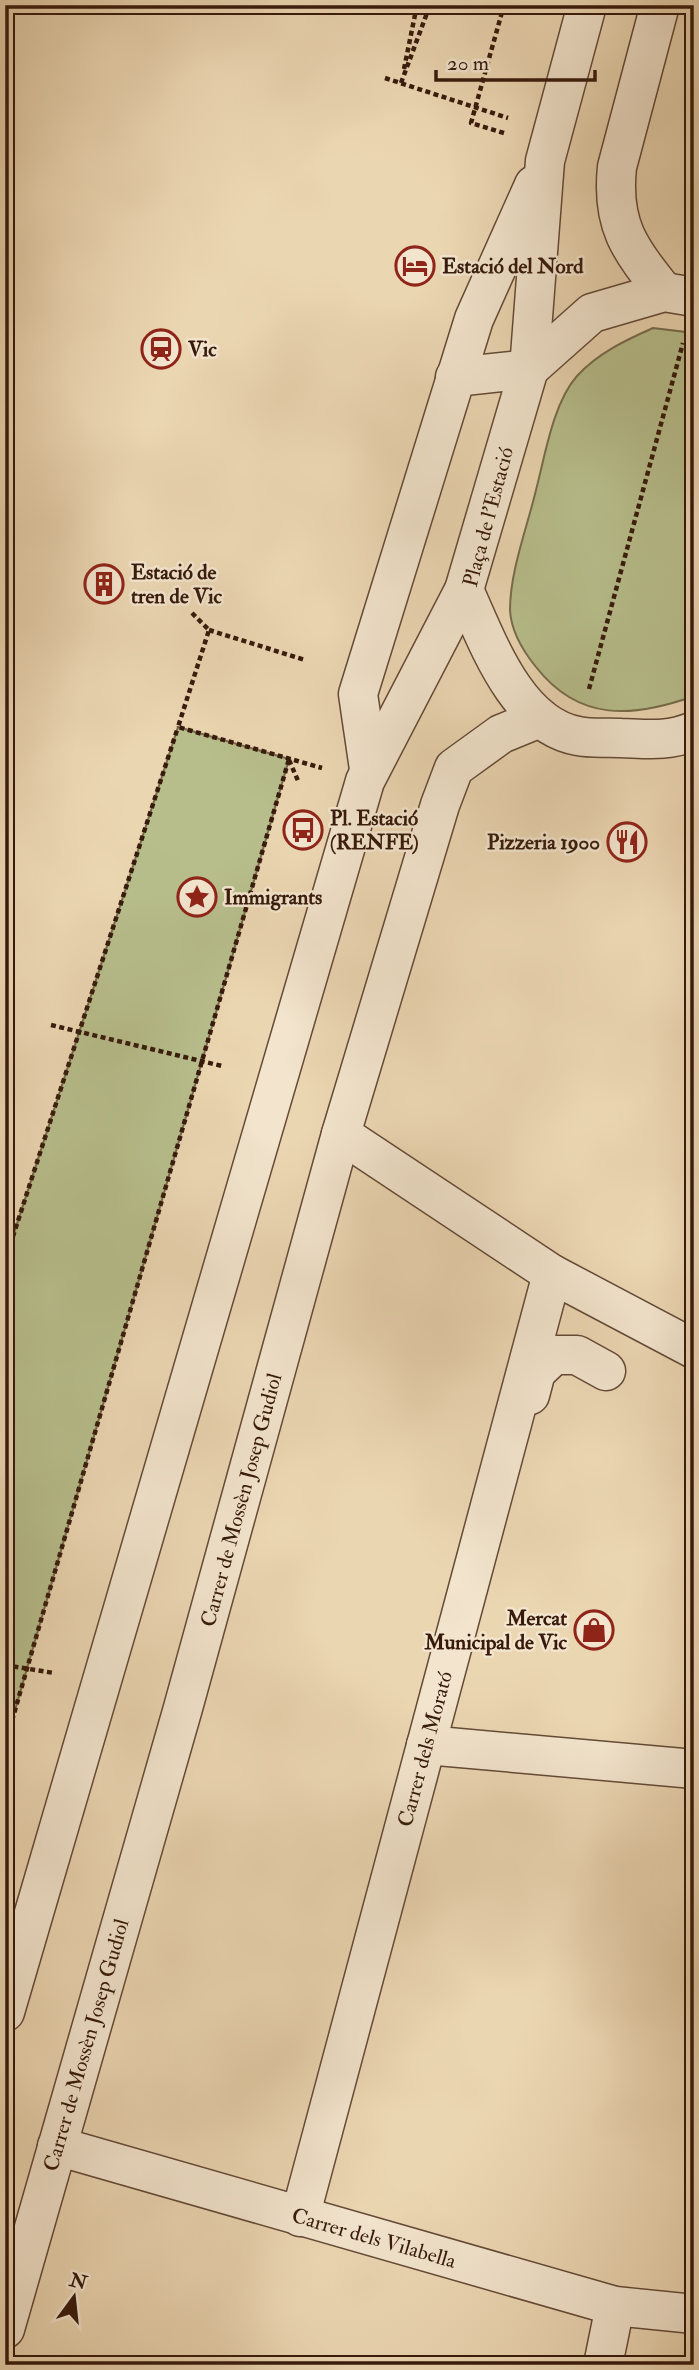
<svg xmlns="http://www.w3.org/2000/svg" width="699" height="2370" font-family="'IM FELL Double Pica',serif">
	<style>
		.green { fill: #b7be8c; stroke: #776c4c; stroke-width: 2 }
		.lines { fill: none; stroke-linecap: round; stroke-linejoin: round }
		.minor-casing { stroke: #644936; stroke-width: 41 }
		.path { stroke: #371a0c; stroke-width: 4.5; stroke-dasharray: 5 3.5; stroke-linecap: butt }
		.minor { stroke: #f2e4cd; stroke-width: 38 }
		.labels { text-anchor: middle; stroke-width: 5; stroke-linejoin: round; paint-order: stroke }
		.poi-label { font-size: 21px; font-weight: bold; fill: #371a0c; stroke: #f2e4cd; text-anchor: start }
		.street-label { font-size: 21px; fill: #371a0c; stroke: #f2e4cd }
	</style>
	<rect width="100%" height="100%" fill="#ebd6b2"/>
	<filter id="stains"><feTurbulence type="fractalNoise" baseFrequency=".00286" numOctaves="4"/><feColorMatrix values="0 0 0 0 .2 0 0 0 0 .09 0 0 0 0 .02 0 0 0 .5 -.17"/></filter>
	<radialGradient id="worn" r=".72"><stop offset=".6" stop-color="#630" stop-opacity="0"/><stop offset="1" stop-color="#630" stop-opacity=".3"/></radialGradient>
	<!-- green -->
	<g class="green">
		<path d="M653 328 694 333V696C633 718 579 722 536 667 523 651 511 630 510 610 510 571 527 528 536 490 545 456 553 403 577 376 598 353 626 340 653 328Z"/>
		<path d="M178 727 289 759 5 1745V1261Z"/>
	</g>
	<g class="lines">
		<!-- minor casing -->
		<g class="minor-casing">
			<g id="minor">
				<path d="M660 5 617 167C611 225 629 248 664 292"/>
				<path d="M529 369 592 313 664 292 694 297"/>
				<path d="M455 377 529 369"/>
				<path d="M464 590C487 640 516 725 578 736 592 739 607 737 621 738 649 739 667 742 694 731"/>
				<path d="M369 769 358 694 474 319 534 185"/>
				<path d="M341 1134 552 1274"/>
				<path d="M530 1395 536 1372 554 1355H577L606 1371"/>
				<path d="M426 1745 694 1769"/>
				<path d="M5 2012 365 781 464 590 529 369 545 161 587 5"/>
				<path d="M57 2146 615 2306 694 2314"/>
				<path d="M300 2217 552 1274 694 1349"/>
				<path d="M5 2329 183 1708 341 1134 440 805 454 768 501 734 540 718"/>
				<path d="M603 2365 615 2306"/>
			</g>
		</g>
		<!-- path -->
		<g class="path">
			<path d="M404 69 417 5"/>
			<path d="M385 78 508 118"/>
			<path d="M401 83 430 5"/>
			<path d="M504 133 471 123 504 5"/>
			<path d="M192 613 209 630 178 727 322 768"/>
			<path d="M209 630 305 660"/>
			<path d="M589 689 683 343"/>
			<path d="M289 760 299 783"/>
			<path d="M51 1025 222 1066"/>
			<path d="M5 1261 178 727"/>
			<path d="M5 1665 54 1673"/>
			<path d="M5 1745 289 759"/>
		</g>
		<!-- minor -->
		<use href="#minor" class="minor"/>
	</g>
	<!-- icons -->
	<defs>
		<g id="hotel-ring" transform="scale(2.0125)"><circle r="9.5" fill="#f2e4cd" stroke="#8f2418" stroke-width="1.5"/><path d="M-6-4.5h1.5V1H6V5H4.5V3h-9V5H-6ZM-4 0a1.8 1.8 0 1 1 3.6 0ZM.5 0V-2.5h3Q6-2.5 6 0Z" fill="#8f2418"/></g>
		<g id="station-ring" transform="scale(2.0125)"><circle r="9.5" fill="#f2e4cd" stroke="#8f2418" stroke-width="1.5"/><path d="M-3-6H3Q5-6 5-4V2Q5 4 3 4L4.5 6H3L1.5 4h-3L-3 6H-4.5L-3 4Q-5 4-5 2V-4Q-5-6-3-6ZM-3.5-4v3h7v-3ZM-3.5 1v1.5H-2V1ZM2 1v1.5H3.5V1Z" fill="#8f2418"/></g>
		<g id="building-ring" transform="scale(2.0125)"><circle r="9.5" fill="#f2e4cd" stroke="#8f2418" stroke-width="1.5"/><path d="M-4-6H4V6H1V3H-1V6H-4ZM-2.5-4.3h1.7v1.8h-1.7ZM.8-4.3h1.7v1.8H.8ZM-2.5-1h1.7V.8h-1.7ZM.8-1h1.7V.8H.8Z" fill="#8f2418"/></g>
		<g id="bus-ring" transform="scale(2.0125)"><circle r="9.5" fill="#f2e4cd" stroke="#8f2418" stroke-width="1.5"/><path d="M-5-6H5V4H4V6H2V4H-2V6H-4V4H-5ZM-3.5-4V0h7V-4ZM-3.5 1.2v1.5H-2V1.2ZM2 1.2v1.5H3.5V1.2Z" fill="#8f2418"/></g>
		<g id="restaurant-ring" transform="scale(2.0125)"><circle r="9.5" fill="#f2e4cd" stroke="#8f2418" stroke-width="1.5"/><path d="M-5-6h1v4h1v-4h1v4h1v-4h1v5L-1.5 .5V6h-2V.5L-5-1ZM5-6V6H3V1.5H1.5Q1.5-4 5-6Z" fill="#8f2418"/></g>
		<g id="sight-ring" transform="scale(2.0125)"><circle r="9.5" fill="#f2e4cd" stroke="#8f2418" stroke-width="1.5"/><path d="M0-6L1.8-2.2L6-1.7L2.9 1.2L3.7 5.4L0 3.3L-3.7 5.4L-2.9 1.2L-6-1.7L-1.8-2.2Z" fill="#8f2418"/></g>
		<g id="shop-ring" transform="scale(2.0125)"><circle r="9.5" fill="#f2e4cd" stroke="#8f2418" stroke-width="1.5"/><path d="M-5-2.5h2.3a2.7 3.5 0 0 1 5.4 0H5L5.5 6h-11ZM-1.5-2.5h3a1.5 2.3 0 0 0-3 0Z" fill="#8f2418"/></g>
	</defs>
	<g fill-rule="evenodd">
		<use href="#hotel-ring" x="415" y="266"/>
		<use href="#station-ring" x="161" y="349"/>
		<use href="#building-ring" x="104" y="584"/>
		<use href="#bus-ring" x="303" y="830"/>
		<use href="#restaurant-ring" x="627" y="842"/>
		<use href="#sight-ring" x="197" y="897"/>
		<use href="#shop-ring" x="594" y="1630"/>
	</g>
	<g class="labels">
		<!-- poi labels -->
		<g class="poi-label">
			<text x="442" y="273">Estació del Nord</text>
			<text x="188" y="356">Vic</text>
			<text x="131" y="579">Estació de<tspan x="131" dy="24">tren de Vic</tspan></text>
			<text x="330" y="825">Pl. Estació<tspan x="330" dy="24">(RENFE)</tspan></text>
			<text x="600" y="849" text-anchor="end">Pizzeria 1900</text>
			<text x="224" y="904">Immigrants</text>
			<text x="567" y="1625" text-anchor="end">Mercat<tspan x="567" dy="24">Municipal de Vic</tspan></text>
		</g>
		<!-- street labels -->
		<g class="street-label">
			<text transform="translate(488 517) rotate(-75)" y="7">Plaça de l'Estació</text>
			<text transform="translate(241 1500) rotate(-75)" y="7">Carrer de Mossèn Josep Gudiol</text>
			<text transform="translate(425 1749) rotate(-75)" y="7">Carrer dels Morató</text>
			<text transform="translate(86 2045) rotate(-74)" y="7">Carrer de Mossèn Josep Gudiol</text>
			<text transform="translate(374 2238) rotate(16)" y="7">Carrer dels Vilabella</text>
		</g>
	</g>
	<!-- margin -->
	<rect width="699" height="2370" fill="none" stroke="#ebd6b2" stroke-width="28"/>
	<rect x="7" y="7" width="685" height="2356" fill="none" stroke="#371a0c" stroke-width="3.5"/>
	<rect x="14" y="14" width="671" height="2342" fill="none" stroke="#371a0c" stroke-width="2"/>
	<!-- north arrow -->
	<g transform="translate(74 2297) rotate(15)" stroke="#f2e4cd" stroke-width="5" paint-order="stroke">
	<path d="M0-5L12 26L0 18L-12 26Z" fill="#371a0c"/>
	<text y="-10" font-size="19" font-weight="bold" text-anchor="middle" fill="#371a0c">N</text>
	</g>
	<!-- scale -->
	<path d="M436 70v10h159v-10" fill="none" stroke="#371a0c" stroke-width="3.5"/>
	<text x="447" y="70" font-size="21" fill="#371a0c" stroke="#f2e4cd" stroke-width="5" paint-order="stroke">20 m</text>
	<rect width="100%" height="100%" filter="url(#stains)"/>
	<rect width="100%" height="100%" fill="url(#worn)"/>
</svg>
